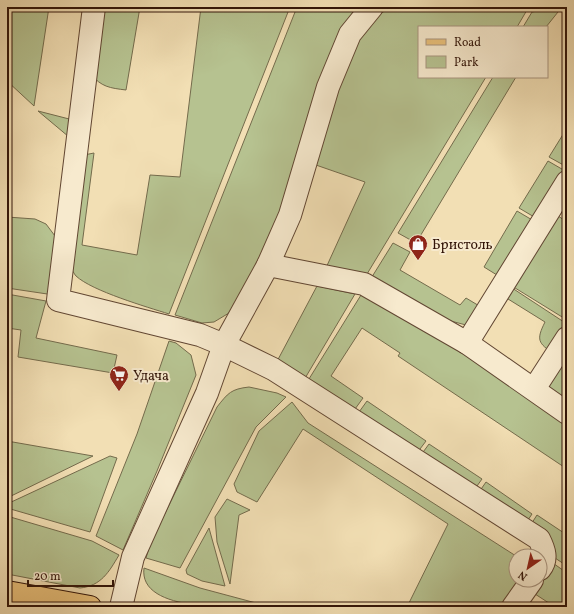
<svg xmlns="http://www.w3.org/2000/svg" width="574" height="614" font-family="Vollkorn,serif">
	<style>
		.green { fill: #b6c290; stroke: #746b4c }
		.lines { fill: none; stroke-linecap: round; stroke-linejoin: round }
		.minor-casing { stroke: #624733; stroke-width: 24 }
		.major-casing { stroke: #321408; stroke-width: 24 }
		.minor { stroke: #f7eace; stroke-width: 22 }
		.major { stroke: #e9c07a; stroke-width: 22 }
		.labels { text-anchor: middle; stroke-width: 4; stroke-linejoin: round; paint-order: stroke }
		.poi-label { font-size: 14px; fill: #321408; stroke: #f7eace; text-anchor: start }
	</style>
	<rect width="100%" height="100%" fill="#f2dfb4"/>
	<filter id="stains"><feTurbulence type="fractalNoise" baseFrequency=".005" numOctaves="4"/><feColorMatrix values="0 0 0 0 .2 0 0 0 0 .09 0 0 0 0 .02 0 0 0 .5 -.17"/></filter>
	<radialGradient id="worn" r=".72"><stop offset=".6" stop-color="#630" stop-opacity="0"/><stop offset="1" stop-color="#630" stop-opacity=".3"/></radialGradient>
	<!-- green -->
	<g class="green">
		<path d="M7 7H49L34 106 7 81Z"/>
		<path d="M97 7H140L126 90C110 88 101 87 91 74Z"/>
		<path d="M201 7H290L169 314C147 307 92 291 76 276 74 274 72 269 70 266L84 155 94 153 82 245 137 255 150 175 180 177Z"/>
		<path d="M297 7H352L354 20 282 215 261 260 229 313 214 322 202 323 175 315Z"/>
		<path d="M391 7H526L527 10 517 27H419V77H486L364 279 325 270 365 182 313 164 331 89 364 24Z"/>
		<path d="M558 7V12L546 27H523L532 12Z"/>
		<path d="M493 77H516L416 243 398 233Z"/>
		<path d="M38 111 77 121 75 142Z"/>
		<path d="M567 128V167L549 157Z"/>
		<path d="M548 161 567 172 541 221 519 208Z"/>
		<path d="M517 211 539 224 505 280 484 267Z"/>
		<path d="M551 211 564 220 567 216V320L507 283Z"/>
		<path d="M7 217 35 219 46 224 55 236 54 295 7 288Z"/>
		<path d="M393 243 410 252 400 270 460 305 466 298 481 307 466 325 447 320 370 280Z"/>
		<path d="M506 284 567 324V334L554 354C538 343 536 340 545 322L500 294Z"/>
		<path d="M317 286 355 294 301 385 274 367Z"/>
		<path d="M7 294 46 301 36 338 117 355 113 373 18 357 21 330 7 328Z"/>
		<path d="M361 295 369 297 418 324 567 423V469L398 356 400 353 362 328 331 376 363 398 350 416 304 387Z"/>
		<path d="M169 341 176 343 191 355 196 375 157 471 123 550 96 536 137 434Z"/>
		<path d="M567 344V409L548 390V381Z"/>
		<path d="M249 387 277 393 286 397 256 427 180 568 146 558 150 544 217 407C228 393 231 389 249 387Z"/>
		<path d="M367 401 426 441 414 457 354 419Z"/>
		<path d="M292 402 308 423 516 556V580H523L506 607H407L448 524 303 429 257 502 237 492 234 484 259 431Z"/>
		<path d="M7 441 93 456 7 498Z"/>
		<path d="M429 444 482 479 472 493 418 459Z"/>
		<path d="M110 456 117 458 90 532 7 508V504Z"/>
		<path d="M486 482 532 514 524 526 477 495Z"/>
		<path d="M227 499 250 510 239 515 230 584 217 542 215 517Z"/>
		<path d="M537 515 567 535V566L549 554 528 529Z"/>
		<path d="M7 516 92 541 119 555C109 572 101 586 80 588L7 574Z"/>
		<path d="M209 528 225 586 202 581 187 574 186 570Z"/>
		<path d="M550 561 567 573V607H555L535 594Z"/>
		<path d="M144 568 200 588 271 607C240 607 138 614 144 568Z"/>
	</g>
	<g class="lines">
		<!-- minor casing -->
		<g class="minor-casing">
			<g id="minor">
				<path d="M94 7 58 300 200 335 224 345 273 369 539 539C544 549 548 559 540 569"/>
				<path d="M268 265 364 284 467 343 567 413"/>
				<path d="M467 343 567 182"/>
				<path d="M534 389 567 338"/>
				<path d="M121 607 133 557 207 393 224 345 268 265 290 215 328 87 350 34 372 7"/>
				<path d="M513 607 532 580"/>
			</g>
		</g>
		<!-- major casing -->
		<g class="major-casing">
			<path id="major" d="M7 592 90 607"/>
		</g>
		<!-- minor -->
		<use href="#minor" class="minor"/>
		<!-- major -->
		<use href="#major" class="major"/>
	</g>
	<!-- icons -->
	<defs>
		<g id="shop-pin" transform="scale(1)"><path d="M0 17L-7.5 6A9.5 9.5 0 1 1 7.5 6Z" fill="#8f2418" stroke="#f7eace"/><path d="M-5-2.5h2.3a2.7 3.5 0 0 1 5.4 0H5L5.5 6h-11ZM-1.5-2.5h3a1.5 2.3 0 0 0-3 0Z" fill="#fff"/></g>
		<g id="supermarket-pin" transform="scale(1)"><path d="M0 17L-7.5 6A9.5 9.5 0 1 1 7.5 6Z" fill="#8f2418" stroke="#f7eace"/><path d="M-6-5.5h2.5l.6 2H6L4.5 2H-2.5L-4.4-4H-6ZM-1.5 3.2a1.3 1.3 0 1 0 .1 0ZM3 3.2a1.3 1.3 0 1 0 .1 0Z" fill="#fff"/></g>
	</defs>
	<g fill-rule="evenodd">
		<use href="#shop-pin" x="418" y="244"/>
		<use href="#supermarket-pin" x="119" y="375"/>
	</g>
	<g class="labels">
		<!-- poi labels -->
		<g class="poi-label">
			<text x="432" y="249">Бристоль</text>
			<text x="133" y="380">Удача</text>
		</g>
	</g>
	<!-- margin -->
	<rect width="574" height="614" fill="none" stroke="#f2dfb4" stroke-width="24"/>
	<rect x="8" y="8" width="558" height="598" fill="none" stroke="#321408" stroke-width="2"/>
	<rect x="12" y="12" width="550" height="590" fill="none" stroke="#321408"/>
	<!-- legend -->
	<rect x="418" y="26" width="130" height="52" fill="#f7eace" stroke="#a8947f"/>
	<rect x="426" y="39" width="20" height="6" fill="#e9c07a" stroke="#a8947f"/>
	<text x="454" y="46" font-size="12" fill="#321408">Road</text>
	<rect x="426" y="56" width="20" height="12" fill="#b6c290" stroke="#a8947f"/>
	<text x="454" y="66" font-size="12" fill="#321408">Park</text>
	<!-- north arrow -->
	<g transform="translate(528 568) rotate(214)"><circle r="19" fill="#f7eace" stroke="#a8947f"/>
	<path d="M0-3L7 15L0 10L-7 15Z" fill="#8f2418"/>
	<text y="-6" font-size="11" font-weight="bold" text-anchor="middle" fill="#321408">N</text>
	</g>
	<!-- scale -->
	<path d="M28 580v6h85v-6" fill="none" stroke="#321408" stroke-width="2"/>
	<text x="34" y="580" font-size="12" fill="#321408" stroke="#f7eace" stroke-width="3" paint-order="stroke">20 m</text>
	<rect width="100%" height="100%" filter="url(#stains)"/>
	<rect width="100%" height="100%" fill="url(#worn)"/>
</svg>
